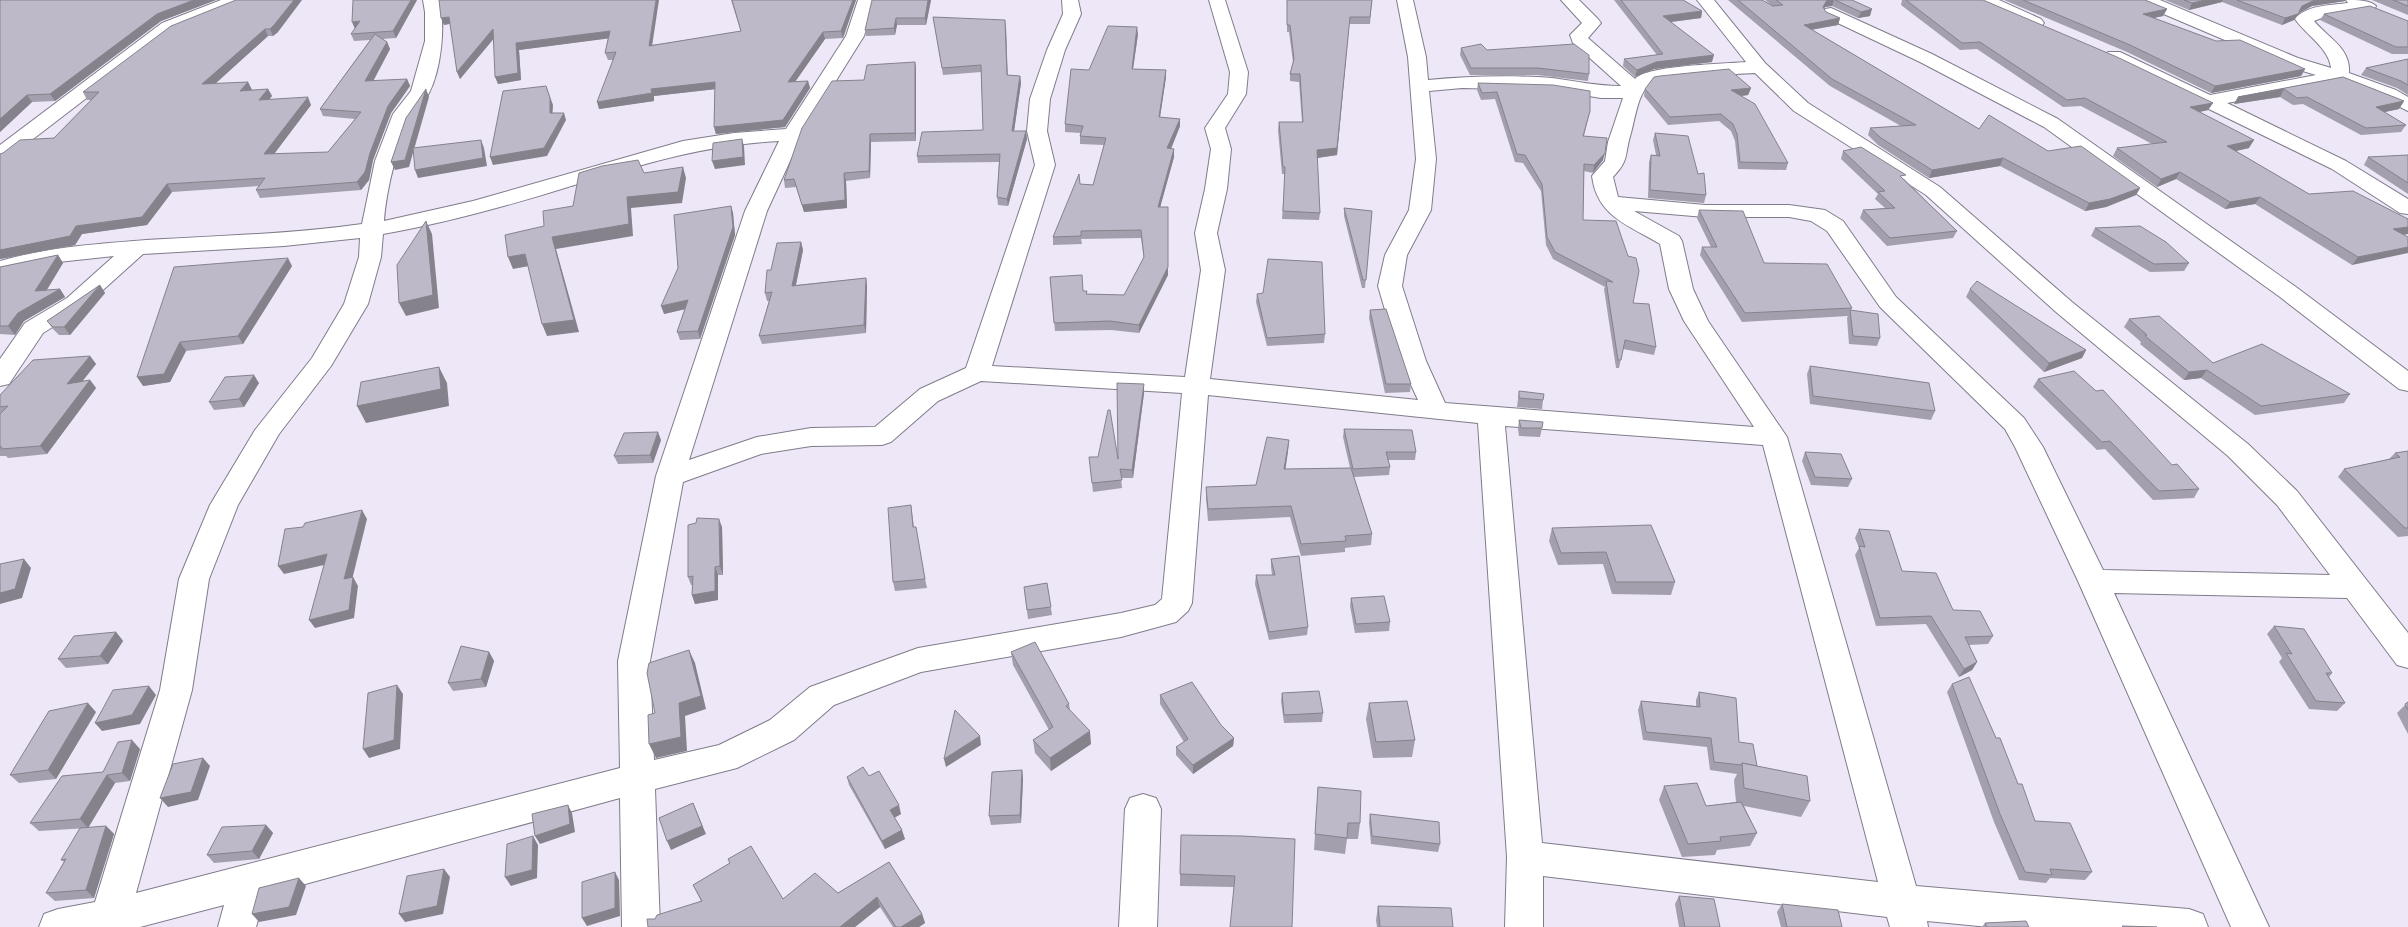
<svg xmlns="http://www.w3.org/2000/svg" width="2408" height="927" font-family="'Archivo Narrow',sans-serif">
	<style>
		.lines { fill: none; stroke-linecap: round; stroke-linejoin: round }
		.minor-casing { stroke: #807c8a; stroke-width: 2 }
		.minor { fill: #fff; fill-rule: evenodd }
		.wall { fill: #a39fac }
		.shaded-wall { fill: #85828c }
		.building { fill: #beb9c8; stroke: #85828c }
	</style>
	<rect width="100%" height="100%" fill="#ede7f8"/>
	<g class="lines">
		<!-- minor casing -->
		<g class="minor-casing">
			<g id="minor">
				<path d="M221 0H244L242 4 174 31 7 159 0 161V145L162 23Z"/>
				<path d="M423 0H439C446 25 441 70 429 93 425 101 417 107 413 114 398 140 386 191 384 221L473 201 683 141 734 133 786 129 846 36 858 0H874L864 36 802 135 767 211 689 460 757 437 811 428 875 427 920 389 966 368 1035 165 1027 131 1030 99 1047 50 1063 14 1062 0H1078L1081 14 1065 50 1050 99 1047 131 1055 165 992 366 1185 377 1201 270 1195 233 1205 189 1211 149 1205 128 1228 94 1230 72 1209 0H1225L1248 72 1246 94 1225 128 1231 149 1227 189 1217 233 1225 270 1210 379 1418 400 1400 361 1378 286 1385 255 1409 210 1416 159 1408 57 1397 0H1413L1426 57 1428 80C1469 76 1511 75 1552 78 1575 81 1597 86 1621 86L1573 43 1570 35 1582 23 1561 0H1579L1598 19 1601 23 1588 38 1635 79C1647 65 1725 64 1746 62L1697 0H1714L1765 63 1808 103 1940 187 2072 302 2248 444 2297 491 2408 633V668L2397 665 2347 598 2114 593 2269 927H2231L2078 581 2015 447 2005 429 1880 307 1827 231 1811 221 1789 217H1705L1634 211 1679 236 1682 241 1693 289 1708 321 1787 437 1916 886 2189 909 2203 914 2208 927H1989L1927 921 1928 927H1890L1887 917 1543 876V927H1505L1507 857 1478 423 1208 395 1192 603 1188 611 1176 622 1121 637 921 672 834 705 794 740 737 768 655 789 660 927H622L620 798 265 895 256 927H218L224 905 140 927H39L44 914 58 909 95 902 160 690 179 579 210 505 255 430 312 358 344 304 359 257 360 238 284 246 143 254 83 308 43 333 9 384 0 386V359L25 323 67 298 114 256 49 263 0 275V261C48 247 97 244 146 240 218 236 290 234 362 224L375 161 393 114 411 91 425 41V12ZM1755 73 1794 111 1926 195 2056 312 2228 456 2277 505 2330 575 2103 570 2043 447 2024 418 1896 297 1843 221 1825 210 1789 205H1705L1618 197 1613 177C1630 159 1624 155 1631 133 1635 119 1638 92 1651 83 1662 77 1737 74 1755 73ZM1462 88 1552 90 1601 98H1623L1608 142 1605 161 1592 176C1597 217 1629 225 1660 244L1669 289 1684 321 1754 427 1445 403 1426 361 1402 286 1407 255 1431 210 1436 159 1429 91ZM779 141 745 211 656 476 618 661 620 768 136 893 192 690 209 579 238 505 279 434 331 366 368 304 381 257 383 234C446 223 507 206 568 187 640 165 702 145 779 141ZM981 381 1182 393 1162 599 1155 605 1121 613 918 648 810 687 770 720 719 745 654 760 650 661 683 482 761 454 811 446 882 445 891 442 938 401ZM1505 426 1763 445 1878 882 1542 843Z"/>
				<path d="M1977 0H1999L2041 19 2044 23 2041 27H2029L1979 4Z"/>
				<path d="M2138 0H2160L2298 58 2331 68C2329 48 2306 35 2295 19 2305 5 2333 5 2348 3L2346 0C2356 0 2370 0 2376 6L2374 10 2324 17 2314 21C2328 38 2351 48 2349 73L2396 90 2408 97V111L2382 98 2339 82 2227 103 2346 161 2408 199V214L2400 213 2332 169 2108 60 2105 56 2108 52H2120L2210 95 2316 75 2286 66 2140 4Z"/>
				<path d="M1831 8 1932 54 2058 119 2296 287 2408 371V391L2399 389 2280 297 2044 127 1920 62 1825 17 1822 13 1825 9Z"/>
				<path d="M1143 794 1156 798 1161 809 1157 927H1119L1125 809 1130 798Z"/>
			</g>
		</g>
		<!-- minor -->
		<use href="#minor" class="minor"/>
	</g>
	<!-- wall -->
	<g class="wall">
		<path d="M0 0H216L161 21 55 101 32 102 0 132Z"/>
		<path d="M236 0 278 32 273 36H268L215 84 248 82 252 90 268 89 272 96 269 99 311 105 274 154 328 152 355 119 323 116 320 109 370 40 354 41 351 34 417 0 396 38 382 39 387 42 390 49 373 81 407 79 410 86 391 113 373 160 369 180 361 190 260 198 256 190 259 186 172 192 147 225 82 234 75 245 0 259V154L54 138 91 100H87L83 92Z"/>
		<path d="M439 0 652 45 741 32 731 0H856L843 38 825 39 795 82 808 81 810 88 785 127 716 134 714 127 715 89 654 96V101L599 109 613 60H608L605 53 608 38 519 50 521 80 498 84 493 39 460 79 457 72 450 24 444 25Z"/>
		<path d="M931 0 926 25H897L895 35 866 36 865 30Z"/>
		<path d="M1287 0H1372L1370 24H1349L1337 155 1317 158 1320 213 1319 220 1282 219 1285 174H1282L1278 130 1279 122H1302L1299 82 1290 81V74L1293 62 1289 32H1287Z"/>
		<path d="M1614 0H1683L1702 11 1701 18 1671 22 1712 62 1654 69 1635 77 1623 66 1624 59 1657 55Z"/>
		<path d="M1728 0H1762L1773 6 1765 0H1852L1870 16 1858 18 1832 6 1825 7 1824 9 1826 12 1840 18 1838 25 1812 30 1979 129 2048 151 2140 188 2136 195 2106 207 2085 211 2000 166 1929 178 1878 145 1868 135 1870 128 1901 126 1830 86Z"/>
		<path d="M1902 0H1983L2213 103 2208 110 2199 112 2249 148 2235 151 2309 194 2408 219V234L2403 235 2352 265 2255 204 2225 209 2176 179 2157 187 2113 156 2117 148 2152 144 2081 106 2063 107 1977 49 1960 50 1901 5Z"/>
		<path d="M2004 0H2145L2167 9 2163 16 2153 18 2216 41 2305 69 2301 76 2211 93 2127 52Z"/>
		<path d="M2165 0H2346L2345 1 2312 6 2299 13 2294 20 2282 25 2222 2 2189 10Z"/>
		<path d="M2372 0H2408V15Z"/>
		<path d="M2324 14 2408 21V54H2392L2320 20Z"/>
		<path d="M933 17 1006 27 1007 75 1020 76 1021 83 1014 131H1026L1027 139 1008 206 998 205 997 197 999 162 918 163 917 156 983 130 981 72 943 75Z"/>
		<path d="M1138 34 1133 69 1166 70V77L1160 117 1180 119V126L1171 149H1174V157L1160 207 1168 275 1139 333 1111 330 1055 331 1050 277 1083 291 1087 294 1124 295 1144 259 1141 238 1081 239 1082 244 1053 245V237L1080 184 1093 185 1104 145 1080 144V136L1081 133 1065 132V124L1089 70Z"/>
		<path d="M1461 48 1487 50 1589 74 1588 81 1537 75H1470L1460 55Z"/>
		<path d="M2408 59V95L2397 88 2361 75 2366 68Z"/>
		<path d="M915 62 916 69V141L871 142 870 178 846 181 847 208 804 212 796 187 785 188 784 180 864 80Z"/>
		<path d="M2343 77 2404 101 2399 109 2384 112 2406 125 2401 132 2361 135 2303 104 2293 105 2280 97 2234 104 2238 97Z"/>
		<path d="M1478 83 1590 111 1584 136 1603 160 1593 173 1584 171 1583 220 1633 303 1656 347 1654 355 1623 349 1619 368H1616L1604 289 1605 287 1553 259 1546 245 1541 191 1523 163 1515 162 1495 99 1481 100 1477 90Z"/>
		<path d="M1751 88 1748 95 1742 96 1788 163 1786 170 1738 169 1735 141 1731 131 1719 121 1668 125 1644 96 1645 89Z"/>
		<path d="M1655 133 1698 174 1706 195 1704 203 1648 198 1649 162 1651 155H1656L1653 140Z"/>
		<path d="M1843 151 1904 179 1957 231 1953 238 1887 246 1860 218 1863 210 1885 208 1875 199 1878 194 1841 159Z"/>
		<path d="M2408 155V194L2364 165 2368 157Z"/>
		<path d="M731 206 733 213 735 235 700 339 680 340 677 332 685 309 664 314Z"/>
		<path d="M1344 208 1372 211 1365 288H1362L1344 216Z"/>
		<path d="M1699 210 1764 263 1852 308 1851 310 1880 338 1877 346 1849 344 1847 318 1848 316 1742 322 1700 255 1702 247H1711L1697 218Z"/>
		<path d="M2095 228 2189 263 2184 271 2150 272 2091 236Z"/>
		<path d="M801 242 803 250 796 285 866 278 867 286 866 333 762 344 759 336 769 301H767L765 293 771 270Z"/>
		<path d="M58 255 63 263 47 290 60 289 65 297 24 321 15 335 0 334V267Z"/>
		<path d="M292 266 243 344 186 351 170 382 143 386 174 267Z"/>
		<path d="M100 285 105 293 70 335H59L53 329 47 321Z"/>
		<path d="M1970 289 2086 350 2082 358 2044 372 1966 297Z"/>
		<path d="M1263 293 1325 334 1324 343 1267 346 1256 302 1257 294Z"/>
		<path d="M1370 310 1411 384 1410 392 1385 393 1369 318Z"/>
		<path d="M2129 319 2213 363 2350 394 2344 403 2255 415 2201 378 2184 380 2140 344 2141 342 2124 327Z"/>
		<path d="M90 356 96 364 82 381 90 380 96 388 47 454 8 458 6 456H0V395Z"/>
		<path d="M1810 366 1935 411 1931 420 1810 404 1807 374Z"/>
		<path d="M2038 379 2172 465 2199 489 2194 498 2153 500 2105 449 2097 450 2033 387Z"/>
		<path d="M259 383 244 407 214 410 209 402Z"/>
		<path d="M1144 384V393L1133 478H1121L1122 488 1093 492 1089 457 1118 459Z"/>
		<path d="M1519 391 1543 400 1542 409 1517 407Z"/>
		<path d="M1519 420 1542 428 1540 437 1519 436 1518 429Z"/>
		<path d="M1344 429 1416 452 1415 460H1388L1390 467 1389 475 1354 477 1372 534 1371 545 1345 548V552L1301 556 1290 517 1208 521 1206 498V487L1256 485 1289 440 1288 451 1285 469 1350 468 1343 437Z"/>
		<path d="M661 440 653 463 618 464 614 456Z"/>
		<path d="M2408 451V536L2398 537 2338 477 2344 469 2389 459 2395 453Z"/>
		<path d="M1805 452 1852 479 1848 487 1811 485 1802 461Z"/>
		<path d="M911 505 914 527 927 588 895 591 893 582Z"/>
		<path d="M722 527 723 575H718V600L695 604 692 595V585H691L688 577Z"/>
		<path d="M1552 528 1675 582 1671 595 1612 594 1603 564 1558 565 1549 541Z"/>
		<path d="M1859 529 1902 571 1953 610 1993 636 1988 644 1969 645 1977 662 1972 670 1959 677 1926 624 1876 626 1855 555 1859 548 1855 538Z"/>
		<path d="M1271 559 1308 627 1307 635 1269 640 1255 584 1256 575H1272L1271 567Z"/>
		<path d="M1047 583 1052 615 1028 619 1024 587Z"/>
		<path d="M1351 598 1390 622 1389 631 1355 633 1350 606Z"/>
		<path d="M2274 626 2332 673 2329 677 2345 703 2337 711 2309 709 2279 662 2282 658 2267 634Z"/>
		<path d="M116 632 123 641 108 664 66 668 58 659Z"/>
		<path d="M489 652 494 661 486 687 453 691 448 683Z"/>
		<path d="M1011 652 1069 704 1070 710 1091 744 1051 771 1035 753 1033 740 1049 730 1013 665Z"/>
		<path d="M1952 684 1996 738 2035 821 2092 872 2085 880 2050 878 2046 883 2019 880 1994 822 1947 692Z"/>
		<path d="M1699 692 1739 742 1757 766 1810 801 1801 817 1744 806 1757 833 1750 846 1717 850 1715 855 1682 857 1659 800 1664 786 1706 806 1736 802 1734 780 1737 774 1710 770 1707 747 1643 740 1638 710 1641 701 1696 706V700Z"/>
		<path d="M1282 693 1323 713 1322 722 1284 723 1281 701Z"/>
		<path d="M1160 695 1221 725 1234 738 1233 746 1193 774 1176 755V747L1184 742 1160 704Z"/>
		<path d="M2408 702V734L2397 713Z"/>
		<path d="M1369 703 1415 740 1412 757 1373 758 1366 719Z"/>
		<path d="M96 712 56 779 19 783 10 775Z"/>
		<path d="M140 749 130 781 115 783 88 828 39 831 30 823 103 772Z"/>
		<path d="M1022 770 1023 779 1021 823 991 825 989 816Z"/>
		<path d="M869 776 901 814 894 818 905 839 885 849 849 785 847 777Z"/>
		<path d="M1318 787 1360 823 1358 839H1347L1345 854 1314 850Z"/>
		<path d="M1370 814 1440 844 1438 852 1371 844 1369 822Z"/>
		<path d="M266 825 273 833 259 859 214 863 207 855Z"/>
		<path d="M106 826 114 834 94 898 55 901 46 893 64 862 61 860Z"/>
		<path d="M1242 836 1234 887 1180 886V874Z"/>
		<path d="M728 859 783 899 838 893 889 862 922 914 925 923 919 927H893L880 907 855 927H648L701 901 693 885 730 863Z"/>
		<path d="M1679 896 1720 927H1679L1675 904Z"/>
		<path d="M1782 904 1842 927H1781L1777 912Z"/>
		<path d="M1378 906 1453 927H1377L1376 920Z"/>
		<path d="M1985 923 2029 927H1982Z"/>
	</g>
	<!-- shaded-wall -->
	<g class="shaded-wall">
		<path d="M194 0H216L161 21 55 101 50 94 157 14Z"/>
		<path d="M294 0H302L278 32 273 36 270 29Z"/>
		<path d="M411 0H417L396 38 393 31Z"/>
		<path d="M656 0H659L651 53 649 46Z"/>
		<path d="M853 0H856L843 38 841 31Z"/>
		<path d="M928 0H931L926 25 925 18Z"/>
		<path d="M1827 0H1834L1832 6 1825 7 1820 14 1823 7Z"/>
		<path d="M2206 0H2223L2222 2 2189 10 2192 3Z"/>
		<path d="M2315 0H2346L2345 1 2312 6 2299 13 2294 20 2282 25 2285 18 2302 6Z"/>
		<path d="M1872 9 1870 16 1858 18 1861 12Z"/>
		<path d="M2167 9 2163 16 2140 21 2143 14Z"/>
		<path d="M1702 11 1701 18 1662 23 1663 16Z"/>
		<path d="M449 17 452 23 444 25 441 18Z"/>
		<path d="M1350 17 1337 155 1317 158V150Z"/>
		<path d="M896 18 897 25 895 35 894 28Z"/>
		<path d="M1840 18 1838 25 1801 31 1804 25Z"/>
		<path d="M1005 20 1006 27 1008 82 1007 75Z"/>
		<path d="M360 21 355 29 352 22Z"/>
		<path d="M1137 27 1138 34 1132 76V69Z"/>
		<path d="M265 29 268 36 206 92 202 84Z"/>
		<path d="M493 29 496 36 460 79 457 72Z"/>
		<path d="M610 31 612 38 519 50 521 80 498 84 495 77 516 43Z"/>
		<path d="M823 32 825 39 790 89 788 82Z"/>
		<path d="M387 42 390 49 369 89 365 81Z"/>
		<path d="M1714 55 1712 62 1654 69 1635 77 1637 70 1656 62Z"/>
		<path d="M915 62 916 69V141L915 133Z"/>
		<path d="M2305 69 2301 76 2211 93 2215 86Z"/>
		<path d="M1166 70V77L1159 124V117Z"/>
		<path d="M1020 76 1021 83 1013 138 1012 131Z"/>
		<path d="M407 79 410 86 391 113 373 160 369 180 361 190 357 182 388 106Z"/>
		<path d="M808 81 810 88 785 127 716 134 714 127Z"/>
		<path d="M248 82 252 90 240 91Z"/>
		<path d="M715 82 717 89 654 96V101L599 109 597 102 651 89Z"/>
		<path d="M546 86 553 105 552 121 550 113Z"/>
		<path d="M1751 88 1748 95 1729 97 1731 90Z"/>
		<path d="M268 89 272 96 263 107 259 100Z"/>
		<path d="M426 89 429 97 409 167 395 170 391 162Z"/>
		<path d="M2284 89 2280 97 2234 104 2238 97Z"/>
		<path d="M27 95 32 102 0 132V119Z"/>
		<path d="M308 97 311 105 268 162 264 154Z"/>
		<path d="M2404 101 2399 109 2371 115 2376 107Z"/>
		<path d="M2213 103 2208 110 2186 115 2190 107Z"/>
		<path d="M564 113 566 120 547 156 493 165 490 157Z"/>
		<path d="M1180 119V126L1168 156 1167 148Z"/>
		<path d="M1026 131 1027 139 1008 206 1007 199Z"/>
		<path d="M870 134 871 142 870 178 869 171Z"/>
		<path d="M742 139 744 146 745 165 715 169 712 161Z"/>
		<path d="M481 140 484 148 487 166 418 178 415 170Z"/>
		<path d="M2254 140 2249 148 2223 154 2227 146Z"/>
		<path d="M1174 149V157L1158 215V207Z"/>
		<path d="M1605 153 1603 160 1593 173 1594 165Z"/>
		<path d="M2003 158 2000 166 1929 178 1932 170Z"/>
		<path d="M683 167 686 178 682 203 631 208 633 236 556 249 579 332 547 336 542 324 552 237Z"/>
		<path d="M2180 172 2176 179 2157 187 2161 179Z"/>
		<path d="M844 173 846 181 847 208 804 212 802 205Z"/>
		<path d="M167 184 172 192 147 225 82 234 75 245 0 259V250L76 226Z"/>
		<path d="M2140 188 2136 195 2106 207 2085 211 2089 203Z"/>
		<path d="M2260 197 2255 204 2225 209 2230 202Z"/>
		<path d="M731 206 733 213 735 235 700 339 698 331Z"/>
		<path d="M1168 207V275L1139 333V325Z"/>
		<path d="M426 221 432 234 439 308 406 316 399 303Z"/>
		<path d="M2408 227V234L2387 237 2393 229Z"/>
		<path d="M801 242 803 250 794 294 792 286Z"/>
		<path d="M2408 247V253L2352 265 2358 257Z"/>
		<path d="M525 254 529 266 513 269 508 257Z"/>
		<path d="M58 255 63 263 41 299 35 291Z"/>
		<path d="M288 258 292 266 243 344 238 336Z"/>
		<path d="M866 278 867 286 866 333 864 325Z"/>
		<path d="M100 285 105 293 70 335 64 327Z"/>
		<path d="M60 289 65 297 24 321 15 335 8 326 18 313Z"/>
		<path d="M688 300 690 308 664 314 661 306Z"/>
		<path d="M180 342 186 351 170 382 143 386 137 377Z"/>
		<path d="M2086 350 2082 358 2044 372 2049 363Z"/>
		<path d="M90 356 96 364 74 392 67 384Z"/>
		<path d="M439 367 447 383 449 406 366 423 357 406Z"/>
		<path d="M2207 370 2201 378 2184 380 2189 372Z"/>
		<path d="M254 375 259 383 244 407 239 399Z"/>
		<path d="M90 380 96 388 47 454 40 446Z"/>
		<path d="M1144 384V393L1133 478 1132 470Z"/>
		<path d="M658 432 661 440 653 463 650 455Z"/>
		<path d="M1289 440 1288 451 1284 480V469Z"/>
		<path d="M362 510 367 519 350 588 344 579Z"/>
		<path d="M719 519 722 527 723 575 720 566Z"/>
		<path d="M327 554 333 563 284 574 278 566Z"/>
		<path d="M24 559 31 568 22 598 0 604V593Z"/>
		<path d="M715 567 718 575V600L695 604 692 595Z"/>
		<path d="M353 577 358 586 354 618 315 628 309 620Z"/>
		<path d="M116 632 123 641 108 664 100 656Z"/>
		<path d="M689 650 695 663 706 709 685 716 687 751 656 758 649 744 679 703Z"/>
		<path d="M489 652 494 661 486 687 481 679Z"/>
		<path d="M1977 662 1972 670 1959 677 1964 669Z"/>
		<path d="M397 685 403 694 400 749 369 758 363 749Z"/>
		<path d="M149 686 156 695 140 724 102 731 95 723Z"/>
		<path d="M88 703 96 712 56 779 48 770Z"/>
		<path d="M1090 731 1091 744 1051 771 1050 758Z"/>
		<path d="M980 736 981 745 946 767 944 759Z"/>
		<path d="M1234 738 1233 746 1193 774V765Z"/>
		<path d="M132 740 140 749 130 781 122 773Z"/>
		<path d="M203 758 210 766 198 800 168 807 160 798Z"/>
		<path d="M1022 770 1023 779 1021 823 1020 815Z"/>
		<path d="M107 775 115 783 88 828 80 819Z"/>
		<path d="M693 803 706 834 671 850 667 841Z"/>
		<path d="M568 805 572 813 575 832 540 844 535 836Z"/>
		<path d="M899 805 901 814 892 819 890 810Z"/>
		<path d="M266 825 273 833 259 859 252 851Z"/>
		<path d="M106 826 114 834 94 898 86 890Z"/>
		<path d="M902 830 905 839 885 849 882 841Z"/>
		<path d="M533 836 538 845 537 878 511 886 505 877Z"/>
		<path d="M444 869 450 877 443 914 405 922 399 914Z"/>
		<path d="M615 872 619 880 620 916 587 926 582 918Z"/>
		<path d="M299 878 306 886 296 915 259 922 252 914Z"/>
		<path d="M877 897 880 907 855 927H840Z"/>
		<path d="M922 914 925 923 919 927H901Z"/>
	</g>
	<!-- building -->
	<g class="building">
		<path d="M0 0H194L157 14 50 94 27 95 0 119Z"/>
		<path d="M236 0H294L274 25 270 29H265L202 84 248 82 240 91 268 89 259 100 308 97 264 154 328 152 361 112 320 109 375 34 387 42 365 81 407 79 388 106 370 153 365 172 357 182 256 190 265 178 167 184 142 217 76 226 70 236 0 250V154L3 153 20 140 54 138 99 92H83L171 26Z"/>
		<path d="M353 0H411L393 31 351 34 360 21 352 22Z"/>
		<path d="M439 0H656L649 46 741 31 732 0H853L841 31 823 32 788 82 808 81 783 120 714 127 715 82 651 89 652 93 597 102 616 52 605 53 610 31 516 43 518 73 495 77 493 29 457 72 449 17 441 18Z"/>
		<path d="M872 0H928L925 18H896L894 28 865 30Z"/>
		<path d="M1287 0H1372L1370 17H1350L1337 148 1317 150 1320 213 1283 211 1285 167H1283L1279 122H1303L1300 74H1290L1294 59 1290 25H1287Z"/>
		<path d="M1621 0H1683L1702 11 1663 16 1714 55 1656 62 1637 70 1624 59 1663 54Z"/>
		<path d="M1738 0H1762L1773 6 1783 5 1776 0H1830H1827L1823 7 1826 12 1840 18 1804 25 1979 129 1989 115 2048 151 2081 146 2140 188 2110 199 2089 203 2003 158 1932 170 1881 138 1870 128 1916 125 1832 79Z"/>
		<path d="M1835 0H1852L1872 9 1861 12Z"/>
		<path d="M1906 0H1983L2117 57 2213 103 2190 107 2254 140 2227 146 2309 194 2353 191 2408 219V227L2393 229 2408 237V247L2358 257 2260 197 2230 202 2180 172 2161 179 2117 148 2167 142 2085 98 2067 100 1980 42 1962 43Z"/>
		<path d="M2023 0H2145L2167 9 2143 14 2216 41 2240 40 2305 69 2215 86 2130 45Z"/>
		<path d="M2184 0H2206L2192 3Z"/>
		<path d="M2237 0H2315L2302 6 2298 14 2285 18Z"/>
		<path d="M2393 0H2408V6Z"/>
		<path d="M2370 6 2408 21V47H2396L2324 14Z"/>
		<path d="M933 17 1005 20 1007 75 1020 76 1012 131H1026L1007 199 997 197 1000 154 917 156 922 132 983 130 981 65 942 68Z"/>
		<path d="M1108 26 1137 27 1132 69 1166 70 1159 117 1180 119 1167 148 1174 149 1158 207H1168V267L1139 325 1110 321 1054 323 1050 277 1082 275 1083 291H1087L1086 294 1124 295 1144 257 1141 230 1081 231V236L1053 237 1079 174 1080 184 1093 185 1106 138 1080 136 1083 126 1065 124 1071 69 1089 70Z"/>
		<path d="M1481 44 1487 50 1574 44 1589 55V74L1538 68H1471L1461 48Z"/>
		<path d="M2408 59V85L2401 81 2366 68Z"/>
		<path d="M915 62V133L870 134 869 171 844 173 845 200 802 205 794 179 784 180 802 128 832 81 864 80 867 65Z"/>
		<path d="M1729 69 1751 88 1731 90 1755 104 1788 163 1740 162 1737 134 1733 124 1721 114 1670 117 1645 89 1654 77 1660 76Z"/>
		<path d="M2343 77 2404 101 2376 107 2406 125 2366 128 2307 97 2297 98 2284 89 2238 97Z"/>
		<path d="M1478 83 1553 85 1590 91V111L1583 136 1607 138 1605 153 1594 165 1584 164 1583 220 1616 221 1628 256 1636 258 1639 271 1633 303 1649 304 1656 347 1625 340 1621 360H1618L1606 281 1613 282 1555 252 1547 237 1542 184 1525 155 1517 154 1497 92 1482 93Z"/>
		<path d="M546 86 550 98V113H564L544 148 490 157 503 91Z"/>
		<path d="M426 89 405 160 391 162 406 118Z"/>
		<path d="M1655 133 1688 136 1698 174 1704 173 1706 195 1650 190 1651 155 1660 156Z"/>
		<path d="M742 139 743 157 712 161 713 143Z"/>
		<path d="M481 140 483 158 415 170 413 148Z"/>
		<path d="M1861 147 1906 175 1900 176 1957 231 1890 238 1863 210 1895 208 1878 192 1885 191 1843 151Z"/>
		<path d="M2408 155V183L2368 157Z"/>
		<path d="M638 160 644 173 683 167 678 192 627 197 629 224 552 237 574 320 542 324 525 254 508 257 505 235 544 226 543 211 573 206 579 173 602 166Z"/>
		<path d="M731 206 733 227 698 331 677 332 688 300 661 306 678 268 674 215Z"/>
		<path d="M1344 208 1372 211 1366 280H1363Z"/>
		<path d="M1699 210 1743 211 1764 263 1827 264 1852 308 1745 313 1702 247H1717Z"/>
		<path d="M426 221 433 295 399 303 397 265Z"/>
		<path d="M2140 226 2166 242 2189 263 2154 264 2095 228Z"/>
		<path d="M801 242 792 286 866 278 864 325 759 336 772 292 765 293 767 270H771L777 243Z"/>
		<path d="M58 255 35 291 60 289 18 313 8 326H0V267Z"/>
		<path d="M288 258 238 336 180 342 164 374 137 377 174 267Z"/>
		<path d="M1268 259 1322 262 1325 334 1267 338 1257 294 1263 293Z"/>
		<path d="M1977 281 2086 350 2049 363 1970 289Z"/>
		<path d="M100 285 64 327H53L47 321Z"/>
		<path d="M1386 309 1411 384H1386L1370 310Z"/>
		<path d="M1850 310 1878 314 1880 338 1853 336Z"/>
		<path d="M2159 316 2213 363 2262 344 2350 394 2261 406 2207 370 2189 372 2145 336 2147 335 2129 319Z"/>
		<path d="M90 356 67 384 90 380 40 446 1 449 2 447H0V414L8 406 0 407V395L33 360Z"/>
		<path d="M1810 366 1929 383 1935 411 1813 396Z"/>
		<path d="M439 367 441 389 357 406 361 382Z"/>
		<path d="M2074 371 2096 391 2103 390 2172 465 2177 464 2199 489 2159 491 2110 441 2102 442 2038 379Z"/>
		<path d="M254 375 239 399 209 402 225 377Z"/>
		<path d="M1117 383 1144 384 1132 470 1120 469 1122 480 1092 483 1089 457H1098L1108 410H1110L1118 459Z"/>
		<path d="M1519 391 1544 394 1543 400 1519 398Z"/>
		<path d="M1519 420 1543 422 1542 428H1521Z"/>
		<path d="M1344 429 1412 430 1416 452H1386L1390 467 1353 469Z"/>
		<path d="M658 432 650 455 614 456 624 433Z"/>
		<path d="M1267 437 1289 440 1284 469 1351 468 1372 534 1345 536 1346 541 1301 544 1291 506 1208 509 1206 487 1256 485Z"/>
		<path d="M2408 451V528H2405L2344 469 2400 457 2395 453Z"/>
		<path d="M1805 452 1841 454 1852 479 1815 477Z"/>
		<path d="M911 505 913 527H916L925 579 893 582 888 508Z"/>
		<path d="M362 510 344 579 353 577 349 610 309 620 327 554 278 566 285 529 303 527 305 523Z"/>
		<path d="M697 518 719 519 720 566 715 567V591L692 595 693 576 688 577V525L696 523Z"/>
		<path d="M1651 525 1675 582H1616L1606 552 1561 553 1552 528Z"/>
		<path d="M1859 529 1889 531 1902 571 1936 573 1953 610 1980 611 1993 636 1965 637 1977 662 1964 669 1931 616 1880 618 1859 546 1865 547Z"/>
		<path d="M1299 556 1308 627 1269 632 1256 575H1275L1271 559Z"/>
		<path d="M24 559 15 589 0 593V564Z"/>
		<path d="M1047 583 1051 607 1027 610 1024 587Z"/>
		<path d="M1384 596 1390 622 1356 624 1351 598Z"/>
		<path d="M2274 626 2304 629 2332 673H2326L2345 703 2316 701 2286 653 2292 654Z"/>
		<path d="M116 632 100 656 58 659 74 636Z"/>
		<path d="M1035 642 1069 704 1066 706 1090 731 1050 758 1033 740 1053 727 1011 652Z"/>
		<path d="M461 646 489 652 481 679 448 683Z"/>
		<path d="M689 650 701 696 679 703 681 737 649 744 648 715 655 713 647 673 649 663Z"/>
		<path d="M1969 677 1996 738H2000L2018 784H2022L2035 821 2070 823 2092 872 2050 869 2052 875 2025 872 2000 814 1952 684Z"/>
		<path d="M1192 682 1221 725 1234 738 1193 765 1176 747 1188 739 1160 695Z"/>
		<path d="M397 685 394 740 363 749 368 693Z"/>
		<path d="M149 686 132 715 95 723 113 690Z"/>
		<path d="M1319 691 1323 713 1284 715 1282 693Z"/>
		<path d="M1699 692 1736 698 1739 742 1753 744 1757 766 1742 763 1741 765 1714 762 1711 738 1646 732 1641 701 1700 707Z"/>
		<path d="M1407 701 1415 740 1376 742 1369 703Z"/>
		<path d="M2408 702V710L2405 704Z"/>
		<path d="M88 703 48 770 10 775 49 711Z"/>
		<path d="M955 710 980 736 944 759Z"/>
		<path d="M132 740 122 773 107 775 80 819 30 823 62 776 103 772 118 742Z"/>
		<path d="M203 758 191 792 160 798 173 764Z"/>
		<path d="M1742 763 1807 776 1810 801 1744 788Z"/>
		<path d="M863 767 869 776 879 771 899 805 890 810 902 830 882 841 847 777Z"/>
		<path d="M1022 770 1020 815 989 816 992 772Z"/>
		<path d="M1697 783 1706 806 1741 802 1757 833 1720 837 1721 841 1688 844 1664 786Z"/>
		<path d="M1318 787 1361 791 1360 823H1348L1347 838 1315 834Z"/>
		<path d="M693 803 702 826 667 841 659 818Z"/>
		<path d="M568 805 570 824 535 836 532 814Z"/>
		<path d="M1370 814 1439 822 1440 844 1372 836Z"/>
		<path d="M266 825 252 851 207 855 222 827Z"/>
		<path d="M106 826 86 890 46 893 66 859 61 860 80 828Z"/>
		<path d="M1181 835 1242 836 1295 839 1292 927H1230L1235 876 1180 874Z"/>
		<path d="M533 836 532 870 505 877 507 844Z"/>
		<path d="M751 846 783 899 815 873 838 893 889 862 922 914 901 927H896L877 897 840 927H648L647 919H655L657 915 702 901 693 885 730 863 728 859Z"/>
		<path d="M444 869 437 906 399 914 407 876Z"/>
		<path d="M615 872V908L582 918V882Z"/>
		<path d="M299 878 289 907 252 914 259 888Z"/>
		<path d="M1679 896 1714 899 1720 927H1685Z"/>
		<path d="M1782 904 1838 910 1842 927H1787Z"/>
		<path d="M1378 906 1451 908 1453 927H1380Z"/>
		<path d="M2026 921 2029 927H1987L1985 923Z"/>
		<path d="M2122 926 2157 927H2123Z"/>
	</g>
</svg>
